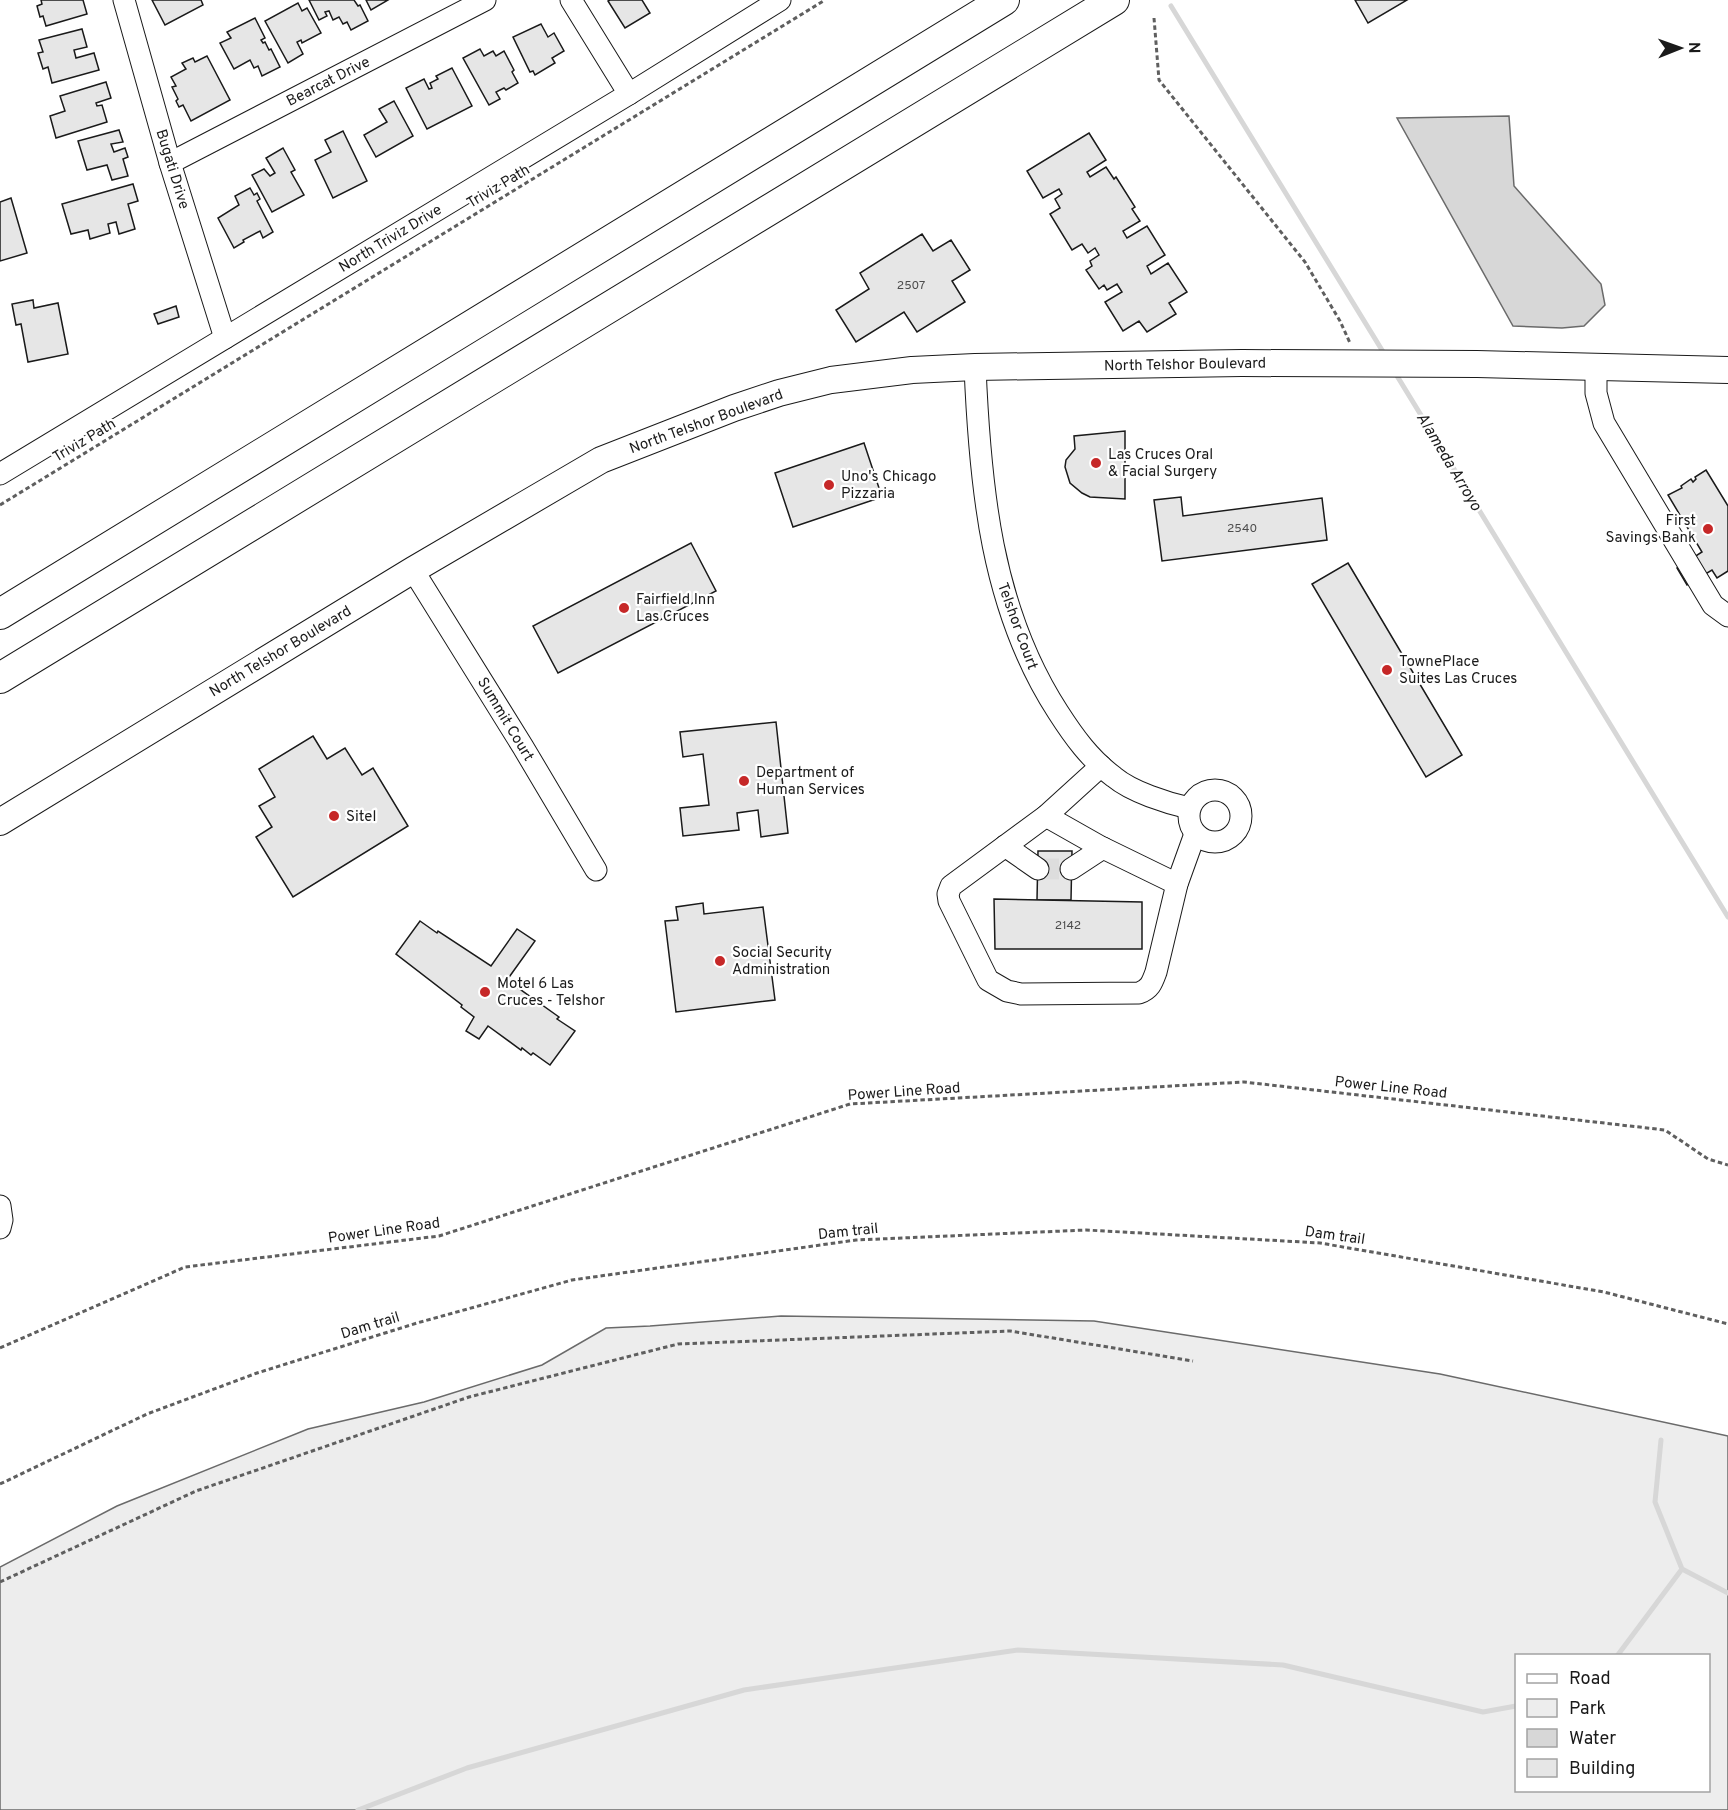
<svg xmlns="http://www.w3.org/2000/svg" width="1728" height="1810" font-family="Overpass,sans-serif">
	<style>
		.green { fill: #ededed; stroke: #6a6a6a; stroke-width: 1.5; fill-rule: evenodd }
		.water { fill: #d7d7d7; stroke: #6a6a6a; stroke-width: 1.5 }
		.lines { fill: none; stroke-linecap: round; stroke-linejoin: round }
		.stream { stroke: #d7d7d7; stroke-width: 5 }
		.building { fill: #e6e6e6; stroke: #1a1a1a; stroke-width: 1.5 }
		.minor-tunnel { stroke: #ddd; stroke-width: 21; stroke-dasharray: 21 10; stroke-linecap: butt }
		.minor-casing { stroke: #1a1a1a; stroke-width: 23 }
		.major-casing { stroke: #1a1a1a; stroke-width: 28 }
		.highway-casing { stroke: #1a1a1a; stroke-width: 32 }
		.path { stroke: #5f5f5f; stroke-width: 3; stroke-dasharray: 4.5 3; stroke-linecap: butt }
		.minor { stroke: #fff; stroke-width: 21 }
		.major { stroke: #fff; stroke-width: 26 }
		.highway { stroke: #fff; stroke-width: 30 }
		.poi-dot { fill: #c62828; stroke: #fff; stroke-width: 2 }
		.labels { text-anchor: middle; stroke-width: 4.5; stroke-linejoin: round; paint-order: stroke }
		.number-label { font-size: 12px; fill: #4d4d4d }
		.street-label { font-size: 15px; fill: #1a1a1a; stroke: #fff }
		.poi-label { font-size: 15px; fill: #1a1a1a; stroke: #fff; text-anchor: start }
		.water-label { font-size: 16px; font-style: italic; fill: #1a1a1a; stroke: #fff }
	</style>
	<rect width="100%" height="100%" fill="#fff"/>
	<!-- green -->
	<path class="green" d="M781 1316 1094 1321 1440 1374 1728 1436V1810H0V1567L117 1506 308 1429 424 1402 542 1365 606 1328 650 1326ZM1516 1656H1708V1790H1516Z"/>
	<!-- water -->
	<path class="water" d="M1509 116 1514 186 1601 284 1605 305 1584 326 1562 328 1513 326 1397 118Z"/>
	<g class="lines">
		<!-- stream -->
		<g class="stream">
			<path d="M1171 6 1385 355"/>
			<path d="M1394 371 1728 917"/>
			<path d="M1661 1440 1655 1502 1682 1569 1728 1593"/>
			<path d="M1617 1656 1682 1569"/>
			<path d="M358 1810 467 1768 744 1690 1018 1650 1283 1665 1483 1712 1516 1706"/>
		</g>
	</g>
	<!-- building -->
	<g class="building">
		<path d="M41 0H83L87 14 46 26 43 16 40 17 37 6 42 4Z"/>
		<path d="M152 0H201L203 5 165 25Z"/>
		<path d="M309 0H354L358 6 360 5 368 21 351 30 347 22 343 24 339 17 333 20 329 11 325 12 327 16 319 20Z"/>
		<path d="M366 0H388L371 10Z"/>
		<path d="M610 0H642L650 13 625 28 608 1Z"/>
		<path d="M1355 0H1407L1368 23Z"/>
		<path d="M298 3 302 11 307 8 321 33 302 43 301 40 297 42 303 54 288 63 265 21Z"/>
		<path d="M255 18 265 38 261 40 263 43 265 42 269 50 271 49 280 67 262 76 258 66 254 68 250 60 234 69 220 43 231 38 227 32Z"/>
		<path d="M541 24 548 37 554 33 564 51 552 58 555 63 535 75 533 71 530 72 513 37Z"/>
		<path d="M82 29 87 47 74 50 76 58 94 53 99 70 52 83 48 67 43 69 38 53 43 52 39 40Z"/>
		<path d="M480 49 484 56 493 51 496 56 504 51 514 70 512 72 518 83 506 90 504 88 496 92 500 99 489 105 463 58Z"/>
		<path d="M207 56 230 100 191 121 183 105 179 107 176 101 178 99 172 87 176 86 171 77 186 69 182 63 193 58 195 62Z"/>
		<path d="M452 68 472 106 427 129 406 88 424 79 429 89 432 88 430 83 438 79 436 76Z"/>
		<path d="M106 82 111 98 96 103 97 106 102 105 107 122 56 138 50 116 65 111 60 96Z"/>
		<path d="M394 101 413 136 376 157 364 135 387 122 379 109Z"/>
		<path d="M119 130 123 142 111 144 114 152 125 148 128 157 123 159 128 176 112 180 107 165 87 170 78 141Z"/>
		<path d="M343 131 367 181 333 198 315 160 331 152 325 140Z"/>
		<path d="M1089 133 1106 160 1087 172 1090 177 1106 167 1114 179 1116 177 1135 207 1132 209 1140 221 1123 231 1127 238 1147 226 1165 255 1147 266 1151 274 1168 263 1187 292 1169 303 1176 314 1147 332 1139 321 1123 331 1105 302 1122 292 1117 284 1107 290 1104 285 1099 289 1086 270 1092 266 1090 261 1099 255 1095 248 1088 253 1082 244 1072 250 1050 214 1060 208 1055 199 1062 194 1059 189 1043 198 1027 171Z"/>
		<path d="M283 148 295 170 291 172 304 195 272 212 252 175 264 169 270 176 275 173 266 158Z"/>
		<path d="M133 184 138 201 128 204 135 229 119 234 116 222 108 224 110 233 90 239 88 230 71 234 62 204Z"/>
		<path d="M250 188 254 195 257 193 260 199 257 201 273 232 263 238 260 231 243 240 244 242 234 248 218 218 239 205 235 196Z"/>
		<path d="M11 198 27 253 0 261V202Z"/>
		<path d="M922 234 933 251 951 240 970 270 952 281 965 302 917 332 904 312 856 342 836 310 869 289 860 273Z"/>
		<path d="M33 300 34 308 58 303 68 354 28 362 21 324 16 325 12 304Z"/>
		<path d="M176 306 179 317 158 324 154 314Z"/>
		<path d="M1125 431V499L1090 497 1082 493 1070 483 1065 467 1066 460 1075 449 1074 436Z"/>
		<path d="M864 443 882 497 793 527 775 473Z"/>
		<path d="M1706 470 1728 506V571L1717 578 1712 570 1687 585 1677 568 1702 552 1668 495 1682 488 1681 486 1691 479 1693 482 1696 479 1695 477Z"/>
		<path d="M1181 497 1183 516 1322 498 1327 540 1162 561 1154 500Z"/>
		<path d="M691 543 716 591 558 673 533 626Z"/>
		<path d="M1348 563 1462 755 1426 777 1312 584Z"/>
		<path d="M776 722 788 833 761 837 758 810 737 813 739 830 683 836 680 808 709 805 703 754 683 757 680 732Z"/>
		<path d="M313 736 327 759 345 748 362 775 373 768 408 826 293 897 256 837 272 827 259 806 275 797 259 769Z"/>
		<path d="M1038 851H1072L1071 900H1037Z"/>
		<path d="M994 899 1142 902V949H995Z"/>
		<path d="M703 903 704 914 763 907 775 1000 676 1012 665 921 678 920 676 907Z"/>
		<path d="M420 921 437 933 438 931 491 966 517 929 535 941 507 980 559 1017 557 1019 575 1031 550 1065 533 1053 531 1055 522 1048 521 1050 488 1026 479 1039 466 1031 474 1017 461 1007 462 1005 396 954Z"/>
	</g>
	<g class="lines">
		<!-- minor-tunnel -->
		<path class="minor-tunnel" d="M1038 869H1071"/>
		<!-- minor casing -->
		<g class="minor-casing">
			<g id="minor">
				<path d="M124 0 170 163 225 338"/>
				<path d="M571 0 629 94"/>
				<path d="M170 163 485 0"/>
				<path d="M1596 365V393L1604 423 1713 605 1728 616"/>
				<path d="M975 367C980 486 991 609 1058 712 1074 737 1090 759 1114 777 1132 792 1167 803 1189 808"/>
				<path d="M0 474 629 94 780 0"/>
				<path d="M413 570 523 747 596 870"/>
				<path d="M1101 766 1046 816 951 886 948 894 949 901 988 980 1007 991 1021 994 1139 993C1150 989 1152 983 1156 972L1177 884 1195 834"/>
				<circle cx="1215" cy="816" r="26"/>
				<path d="M1046 816 1099 846 1177 884"/>
				<path d="M1005 846 1038 869"/>
				<path d="M1071 869 1103 848"/>
				<path d="M0 1206 2 1220 0 1228"/>
			</g>
		</g>
		<!-- major casing -->
		<g class="major-casing">
			<path id="major" d="M0 822 413 570 601 460 734 408 779 393 831 380 912 370 975 367 1242 363 1477 364 1728 370"/>
		</g>
		<!-- highway casing -->
		<g class="highway-casing">
			<g id="highway">
				<path d="M0 614 1004 0"/>
				<path d="M0 678 1114 0"/>
			</g>
		</g>
		<!-- path -->
		<g class="path">
			<path d="M1154 18 1159 80 1305 262 1340 321 1350 343"/>
			<path d="M0 505 825 0"/>
			<path d="M0 1348 185 1267 439 1236 850 1104 1244 1082 1665 1130 1708 1159 1728 1165"/>
			<path d="M0 1484 147 1414 257 1373 417 1323 572 1280 856 1240 1086 1230 1320 1243 1604 1292 1728 1324"/>
			<path d="M0 1582 196 1491 469 1397 678 1344 1010 1331 1193 1361"/>
		</g>
		<!-- minor -->
		<use href="#minor" class="minor"/>
		<!-- major -->
		<use href="#major" class="major"/>
		<!-- highway -->
		<use href="#highway" class="highway"/>
	</g>
	<!-- markers -->
	<g class="poi-dot">
		<circle cx="1096" cy="463" r="6"/>
		<circle cx="829" cy="485" r="6"/>
		<circle cx="1708" cy="529" r="6"/>
		<circle cx="624" cy="608" r="6"/>
		<circle cx="1387" cy="670" r="6"/>
		<circle cx="744" cy="781" r="6"/>
		<circle cx="334" cy="816" r="6"/>
		<circle cx="720" cy="961" r="6"/>
		<circle cx="485" cy="992" r="6"/>
	</g>
	<g class="labels">
		<!-- number labels -->
		<g class="number-label">
			<text x="911" y="289">2507</text>
			<text x="1242" y="532">2540</text>
			<text x="1068" y="929">2142</text>
		</g>
		<!-- street labels -->
		<g class="street-label">
			<text transform="translate(328 81) rotate(-27)" y="5">Bearcat Drive</text>
			<text transform="translate(173 169) rotate(73)" y="5">Bugati Drive</text>
			<text transform="translate(498 186) rotate(-31)" y="5">Triviz Path</text>
			<text transform="translate(390 238) rotate(-31)" y="5">North Triviz Drive</text>
			<text transform="translate(1185 364) rotate(-1)" y="5">North Telshor Boulevard</text>
			<text transform="translate(706 421) rotate(-20)" y="5">North Telshor Boulevard</text>
			<text transform="translate(84 440) rotate(-31)" y="5">Triviz Path</text>
			<text transform="translate(1018 626) rotate(70)" y="5">Telshor Court</text>
			<text transform="translate(280 651) rotate(-31)" y="5">North Telshor Boulevard</text>
			<text transform="translate(506 719) rotate(59)" y="5">Summit Court</text>
			<text transform="translate(1391 1087) rotate(6)" y="5">Power Line Road</text>
			<text transform="translate(904 1091) rotate(-4)" y="5">Power Line Road</text>
			<text transform="translate(384 1230) rotate(-8)" y="5">Power Line Road</text>
			<text transform="translate(848 1231) rotate(-6)" y="5">Dam trail</text>
			<text transform="translate(1335 1235) rotate(8)" y="5">Dam trail</text>
			<text transform="translate(370 1325) rotate(-17)" y="5">Dam trail</text>
		</g>
		<!-- poi labels -->
		<g class="poi-label">
			<text x="1108" y="459">Las Cruces Oral<tspan x="1108" dy="17">&amp; Facial Surgery</tspan></text>
			<text x="841" y="481">Uno's Chicago<tspan x="841" dy="17">Pizzaria</tspan></text>
			<text x="1696" y="525" text-anchor="end">First<tspan x="1696" dy="17">Savings Bank</tspan></text>
			<text x="636" y="604">Fairfield Inn<tspan x="636" dy="17">Las Cruces</tspan></text>
			<text x="1399" y="666">TownePlace<tspan x="1399" dy="17">Suites Las Cruces</tspan></text>
			<text x="756" y="777">Department of<tspan x="756" dy="17">Human Services</tspan></text>
			<text x="346" y="821">Sitel</text>
			<text x="732" y="957">Social Security<tspan x="732" dy="17">Administration</tspan></text>
			<text x="497" y="988">Motel 6 Las<tspan x="497" dy="17">Cruces - Telshor</tspan></text>
		</g>
		<!-- water labels -->
		<g class="water-label">
			<text transform="translate(1450 461) rotate(59)" y="6">Alameda Arroyo</text>
		</g>
	</g>
	<!-- legend -->
	<rect x="1515" y="1654" width="195" height="138" fill="#ffffff" stroke="#a3a3a3" stroke-width="1.5"/>
	<rect x="1527" y="1674" width="30" height="9" fill="#ffffff" stroke="#a3a3a3" stroke-width="1.5"/>
	<text x="1569" y="1684" font-size="18" fill="#1a1a1a">Road</text>
	<rect x="1527" y="1699" width="30" height="18" fill="#ededed" stroke="#a3a3a3" stroke-width="1.5"/>
	<text x="1569" y="1714" font-size="18" fill="#1a1a1a">Park</text>
	<rect x="1527" y="1729" width="30" height="18" fill="#d7d7d7" stroke="#a3a3a3" stroke-width="1.5"/>
	<text x="1569" y="1744" font-size="18" fill="#1a1a1a">Water</text>
	<rect x="1527" y="1759" width="30" height="18" fill="#e6e6e6" stroke="#a3a3a3" stroke-width="1.5"/>
	<text x="1569" y="1774" font-size="18" fill="#1a1a1a">Building</text>
	<!-- north arrow -->
	<g transform="translate(1680 48) rotate(89)" stroke="#ffffff" stroke-width="4.5" paint-order="stroke">
	<path d="M0-4.5L10 22L0 15L-10 22Z" fill="#1a1a1a"/>
	<text y="-9" font-size="16" font-weight="bold" text-anchor="middle" fill="#1a1a1a">N</text>
	</g>
</svg>
